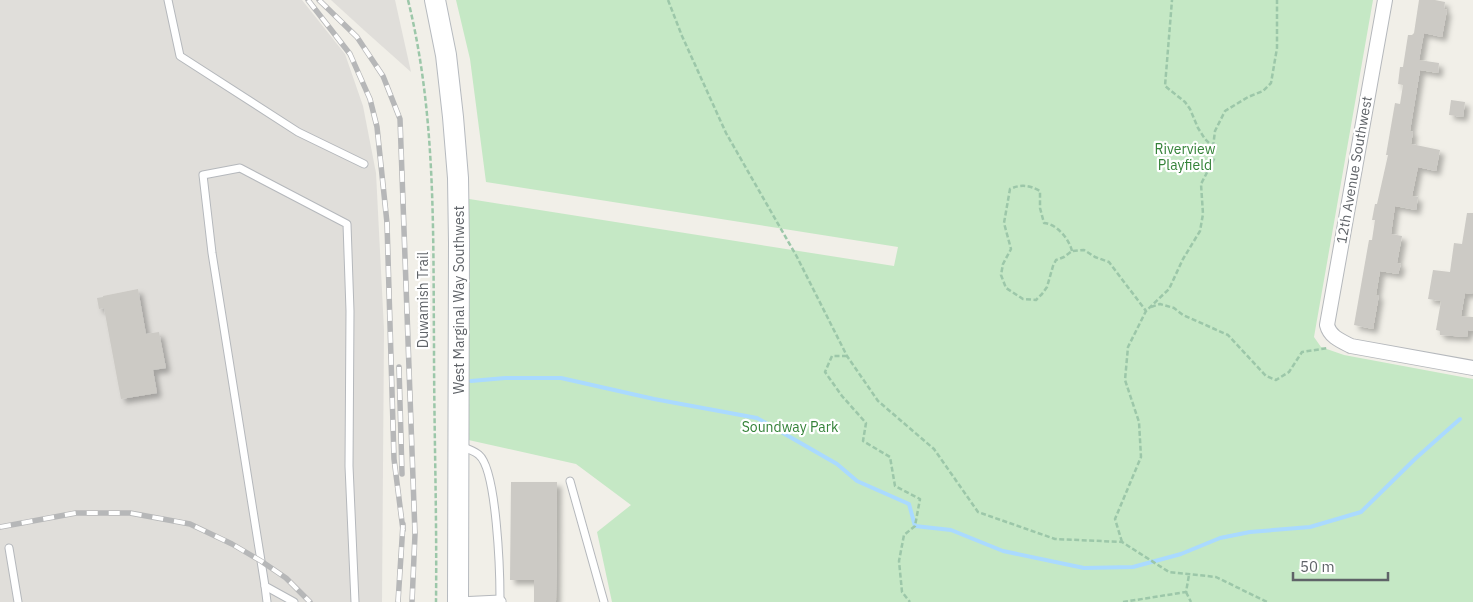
<svg xmlns="http://www.w3.org/2000/svg" width="1473" height="602" font-family="'IBM Plex Sans',sans-serif">
	<style>
		.industrial { fill: #e0deda }
		.green { fill: #c5e8c5 }
		.lines { fill: none; stroke-linecap: round; stroke-linejoin: round }
		.stream { stroke: #aadaff; stroke-width: 4 }
		.building { fill: #cccac5; filter: url(#shadow) }
		.service-casing { stroke: #b5b8bc; stroke-width: 9 }
		.minor-casing { stroke: #b5b8bc; stroke-width: 16 }
		.secondary-casing { stroke: #b6babf; stroke-width: 22 }
		.path { stroke: #9cc7a9; stroke-width: 2.5; stroke-dasharray: 5 2.5; stroke-linecap: butt }
		.service { stroke: #fff; stroke-width: 7 }
		.minor { stroke: #fff; stroke-width: 14 }
		.secondary { stroke: #fff; stroke-width: 20 }
		.rail-casing { stroke: #b6b7b8; stroke-width: 5.5 }
		.rail { stroke: #fff; stroke-width: 4; stroke-dasharray: 11; stroke-linecap: butt }
		.labels { text-anchor: middle; stroke-width: 4.5; stroke-linejoin: round; paint-order: stroke }
		.park-label { font-size: 14px; fill: #348238; stroke: #fff }
		.street-label { font-size: 14px; fill: #5f6368; stroke: #fff }
	</style>
	<defs>
		<filter id="shadow"><feDropShadow dx="4.5" dy="4.5" stdDeviation="2.5" flood-color="#0004"/></filter>
	</defs>
	<rect width="100%" height="100%" fill="#f1efe8"/>
	<!-- industrial -->
	<g class="industrial">
		<path d="M0 0H302L345 54 363 106 376 173 384 330 382 602H0Z"/>
		<path d="M331 0H395L411 72 365 31Z"/>
	</g>
	<!-- green -->
	<path class="green" d="M456 0H1373L1314 337 1321 347 1344 355 1473 379V602H612L597 532 631 505 576 464 464 439 463 198 894 266 898 247 486 182 470 59Z"/>
	<g class="lines">
		<!-- stream -->
		<path class="stream" d="M471 381 505 378H561L654 399 757 418 837 464 857 481 909 504 915 526 951 530 1003 551 1084 568 1133 567 1181 554 1220 538 1250 532 1310 527 1361 512 1416 458 1460 419"/>
	</g>
	<!-- building -->
	<g class="building">
		<path d="M1419 0H1435L1445 2 1444 9 1447 10 1442 37 1424 33 1419 60 1439 63 1438 73 1420 70 1410 131 1413 132 1411 144 1440 150 1436 171 1418 167 1412 196 1418 197 1416 210 1395 206 1391 234 1402 236 1397 263 1401 264 1398 274 1380 271 1376 295H1379L1373 329 1354 325 1369 240H1372L1375 220H1372L1375 204H1377L1388 155H1386L1395 103 1400 104 1403 85 1398 84 1400 67H1403L1408 35H1412L1414 33Z"/>
		<path d="M1451 100 1465 102 1463 117 1449 115Z"/>
		<path d="M1467 213H1473V288L1472 294 1465 293 1461 316 1473 317V331L1468 330 1467 337 1440 335V331L1436 330 1441 301 1428 299 1433 270 1450 272 1454 243 1462 244Z"/>
		<path d="M138 289 146 334 159 332 166 368 153 370 157 393 121 399 104 308 99 309 97 298 103 297V296Z"/>
		<path d="M511 482H557L556 602H534V580H510Z"/>
	</g>
	<g class="lines">
		<!-- service casing -->
		<g class="service-casing">
			<g id="service">
				<path d="M168 0 180 56 298 132 364 164"/>
				<path d="M462 446C467 449 475 451 479 455 497 470 500 574 500 599"/>
				<path d="M570 481 604 602"/>
				<path d="M9 548 18 602"/>
				<path d="M265 586 267 602"/>
				<path d="M458 601 500 599 502 601"/>
				<path d="M294 602 265 586 212 253 203 175 240 168 347 224 350 311 349 466 355 602"/>
			</g>
		</g>
		<!-- minor casing -->
		<g class="minor-casing">
			<path id="minor" d="M1385 0 1327 325C1330 337 1341 341 1351 346L1473 368"/>
		</g>
		<!-- secondary casing -->
		<g class="secondary-casing">
			<path id="secondary" d="M435 0 446 55 453 117 458 178 459 243 458 602"/>
		</g>
		<!-- path -->
		<g class="path">
			<path d="M408 0C436 113 433 230 434 345 434 431 437 516 436 602"/>
			<path d="M668 0 682 36 726 133 797 257 847 356 878 401 934 449 978 512 1055 539 1122 542 1169 572 1216 577 1267 602"/>
			<path d="M1213 147 1215 131 1225 111 1248 97 1263 91 1271 83 1277 48V0"/>
			<path d="M1072 251C1069 239 1057 224 1044 223L1040 208V191C1029 185 1021 184 1010 189L1004 223 1011 249 1003 264 1001 275 1006 288 1023 299 1036 300 1042 294 1047 287 1053 266 1056 260 1064 257 1072 251 1084 250 1095 257 1109 262 1146 311"/>
			<path d="M1151 307 1160 304 1174 308 1183 315 1228 335 1266 376 1276 380 1289 372 1302 352 1328 348"/>
			<path d="M847 356H832L825 372 842 396 866 423 863 441 890 457 895 486 920 499 915 526 904 535 899 561 902 592 910 602"/>
			<path d="M1122 542 1115 519 1141 457 1139 422 1125 380 1128 347 1146 311 1169 289 1183 259 1200 231 1203 214 1201 184 1214 159 1213 147 1205 139 1198 128 1190 109 1185 102 1165 86 1172 0"/>
			<path d="M1186 592 1191 602"/>
			<path d="M1123 602 1186 592 1189 575"/>
		</g>
		<!-- service -->
		<use href="#service" class="service"/>
		<!-- minor -->
		<use href="#minor" class="minor"/>
		<!-- secondary -->
		<use href="#secondary" class="secondary"/>
		<!-- rail casing -->
		<g class="rail-casing">
			<g id="rail">
				<path d="M308 0 350 54 370 99 377 127 387 223 394 459 403 530"/>
				<path d="M319 0 357 37 383 76 400 119 415 534 412 602"/>
				<path d="M399 367 402 474"/>
				<path d="M0 527 76 513H130L190 524 232 544 261 561 286 578 310 602"/>
				<path d="M398 602 403 524"/>
			</g>
		</g>
		<!-- rail -->
		<use href="#rail" class="rail"/>
	</g>
	<g class="labels">
		<!-- park labels -->
		<g class="park-label">
			<text x="1185" y="154">Riverview<tspan x="1185" dy="16">Playfield</tspan></text>
			<text x="790" y="432">Soundway Park</text>
		</g>
		<!-- street labels -->
		<g class="street-label">
			<text transform="translate(1354 170) rotate(-80)" y="5">12th Avenue Southwest</text>
			<text transform="translate(423 300) rotate(-90)" y="5">Duwamish Trail</text>
			<text transform="translate(459 300) rotate(-90)" y="5">West Marginal Way Southwest</text>
		</g>
	</g>
	<!-- scale -->
	<path d="M1293 572v8h95v-8" fill="none" stroke="#5f6368" stroke-width="2.5"/>
	<text x="1300" y="572" font-size="15" fill="#5f6368" stroke="#ffffff" stroke-width="4" paint-order="stroke">50 m</text>
</svg>
